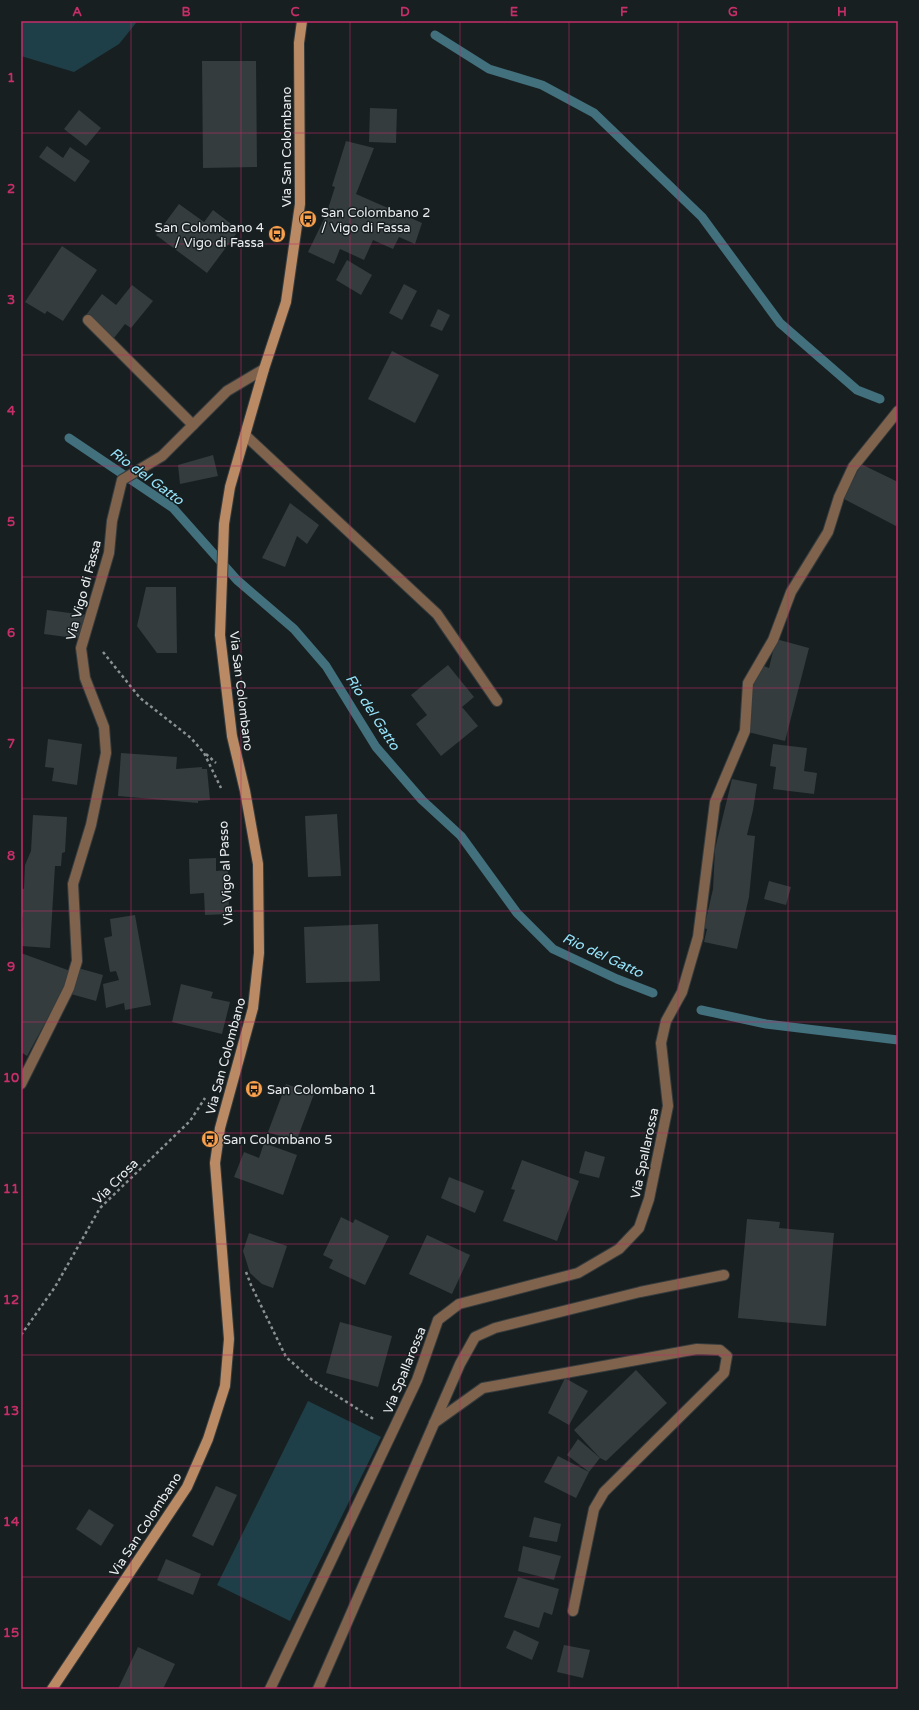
<svg xmlns="http://www.w3.org/2000/svg" width="919" height="1710" font-family="'Varela Round',sans-serif">
	<style>
		.green { fill: #1e3f48 }
		.lines { fill: none; stroke-linecap: round; stroke-linejoin: round }
		.stream { stroke: #42707d; stroke-width: 9 }
		.building { fill: #343c3e }
		.street-casing { stroke: #363c3e; stroke-width: 12 }
		.secondary-casing { stroke: #363c3e; stroke-width: 12 }
		.path { stroke: #8b9193; stroke-width: 2.5; stroke-dasharray: 3 3; stroke-linecap: butt }
		.street { stroke: #80634c; stroke-width: 10 }
		.secondary { stroke: #b98a64; stroke-width: 10 }
		.grid { fill: none; stroke: #c62e6a; stroke-width: 1; stroke-opacity: 0.55 }
		.labels { text-anchor: middle; stroke-width: 3; stroke-linejoin: round; paint-order: stroke }
		.street-label { font-size: 13px; fill: #ebeff1; stroke: #181f21 }
		.poi-label { font-size: 13px; fill: #ebeff1; stroke: #181f21; text-anchor: start }
		.water-label { font-size: 14px; font-style: italic; fill: #96e5fc; stroke: #181f21 }
		.neatline { fill: none; stroke: #c62e6a; stroke-width: 1.5 }
		.grid-label { font-size: 13px; text-anchor: middle; font-weight: bold; fill: #c62e6a }
	</style>
	<rect width="100%" height="100%" fill="#181f21"/>
	<!-- green -->
	<g class="green">
		<path d="M21 21H135L136 23 119 44 74 72 21 56Z"/>
		<path d="M308 1401 381 1437 290 1621 217 1585Z"/>
	</g>
	<g class="lines">
		<!-- stream -->
		<g class="stream">
			<path d="M435 35 489 69 542 85 594 113 702 217 780 323 857 390 880 399"/>
			<path d="M69 438 173 508 237 580 294 629 326 666 376 747 422 800 461 836 517 913 553 949 617 979 653 993"/>
			<path d="M701 1010 766 1024 898 1040"/>
		</g>
	</g>
	<!-- building -->
	<g class="building">
		<path d="M202 61H256L257 167 203 168Z"/>
		<path d="M370 108 397 109 396 143 369 142Z"/>
		<path d="M79 110 101 128 86 146 64 129Z"/>
		<path d="M346 141 374 148 356 194 422 223 415 244 399 237 393 249 373 240 364 260 340 249 334 264 308 252 326 215 335 187 332 186Z"/>
		<path d="M47 146 63 158 70 147 90 161 75 182 39 157Z"/>
		<path d="M179 204 204 222 213 210 239 230 207 273 156 235Z"/>
		<path d="M62 246 97 270 63 321 47 311 45 314 25 302Z"/>
		<path d="M347 260 372 275 361 295 336 280Z"/>
		<path d="M404 284 417 291 402 320 389 313Z"/>
		<path d="M132 285 153 301 131 328 125 324 114 338 86 315 102 294 116 305Z"/>
		<path d="M438 309 450 315 442 331 430 326Z"/>
		<path d="M392 351 439 375 415 423 368 399Z"/>
		<path d="M213 455 218 476 180 484 178 465Z"/>
		<path d="M861 464 898 482V521L896 526 844 499Z"/>
		<path d="M290 503 319 525 307 544 297 536 285 567 262 558Z"/>
		<path d="M146 587H176L177 653H157L137 626Z"/>
		<path d="M47 610 85 615 82 639 44 634Z"/>
		<path d="M776 639 809 648 785 741 748 732 753 684 764 666 769 668Z"/>
		<path d="M448 665 474 697 462 707 478 726 441 756 416 724 427 715 411 695Z"/>
		<path d="M48 739 82 744 77 785 52 781 54 768 45 767Z"/>
		<path d="M773 744 807 748 804 771 817 773 814 794 773 789 776 767 770 766Z"/>
		<path d="M121 753 177 757 176 769 202 767V769H207L210 800 198 801V803L118 796Z"/>
		<path d="M732 779 757 784 753 810 747 835 755 836 749 897 737 949 704 942 707 929 704 928 713 889 715 849Z"/>
		<path d="M337 814 341 876 308 877 305 816Z"/>
		<path d="M33 815 67 817 65 852 62 853 61 866H55L50 948 21 946 23 917H21V888L24 889 25 865 31 851Z"/>
		<path d="M216 858V871L228 870 229 914 205 915 204 893 190 894 189 859Z"/>
		<path d="M769 881 791 887 786 905 764 899Z"/>
		<path d="M135 915 151 1005 125 1010 124 1003 106 1008 103 984 119 980 116 971 110 972 104 938 112 936 110 919Z"/>
		<path d="M378 924 380 981 306 983 304 927Z"/>
		<path d="M21 953 73 972 27 1056 21 1052Z"/>
		<path d="M78 968 103 975 96 1001 71 994Z"/>
		<path d="M181 984 213 992 211 998 230 1002 222 1034 172 1022Z"/>
		<path d="M286 1084 314 1094 296 1142 268 1132Z"/>
		<path d="M264 1143 297 1155 283 1195 234 1177 244 1152 259 1158Z"/>
		<path d="M585 1151 605 1157 599 1178 579 1173Z"/>
		<path d="M522 1160 579 1181 557 1241 503 1221 515 1190 511 1189Z"/>
		<path d="M449 1177 484 1191 475 1213 441 1198Z"/>
		<path d="M341 1217 353 1223 355 1219 389 1236 365 1285 329 1268 333 1260 323 1255Z"/>
		<path d="M747 1219 780 1222 779 1228 834 1233 826 1326 738 1318Z"/>
		<path d="M249 1233 287 1246 273 1288 262 1284 250 1273 243 1251Z"/>
		<path d="M427 1235 470 1255 452 1294 409 1274Z"/>
		<path d="M340 1322 392 1336 378 1387 326 1373Z"/>
		<path d="M636 1370 667 1403 606 1461 600 1458 574 1430Z"/>
		<path d="M565 1378 588 1391 569 1425 548 1413Z"/>
		<path d="M578 1439 600 1458 589 1472 567 1455Z"/>
		<path d="M558 1456 589 1472 576 1498 544 1482Z"/>
		<path d="M216 1486 237 1495 213 1546 192 1536Z"/>
		<path d="M89 1509 114 1525 101 1546 76 1529Z"/>
		<path d="M534 1517 561 1524 557 1542 529 1537Z"/>
		<path d="M523 1546 561 1556 554 1580 518 1571Z"/>
		<path d="M166 1559 201 1574 193 1595 157 1580Z"/>
		<path d="M518 1577 559 1589 552 1615 544 1612 539 1628 504 1617Z"/>
		<path d="M514 1630 539 1642 532 1660 506 1648Z"/>
		<path d="M564 1645 590 1650 583 1678 557 1672Z"/>
		<path d="M138 1647 175 1664 163 1689H118Z"/>
	</g>
	<g class="lines">
		<!-- street casing -->
		<g class="street-casing">
			<g id="street">
				<path d="M88 320 193 425"/>
				<path d="M245 435 437 614 497 701"/>
				<path d="M21 1084 69 988 77 961 73 884 91 825 106 753 104 727 85 678 81 648 109 553 112 521 122 480 162 456 227 391 264 369"/>
				<path d="M434 1423 483 1388 697 1349 720 1350 727 1356 724 1373 604 1492 594 1509 573 1611"/>
				<path d="M270 1689 417 1380 438 1320 459 1304 578 1273 619 1249 639 1228 649 1199 668 1106 661 1043 666 1021 682 992 698 937 715 802 745 731 748 683 773 640 791 592 828 532 839 497 853 467 898 411"/>
				<path d="M318 1689 460 1364 475 1337 495 1328 640 1292 724 1275"/>
			</g>
		</g>
		<!-- secondary casing -->
		<g class="secondary-casing">
			<path id="secondary" d="M52 1689 187 1487 208 1439 225 1386 229 1339 215 1163 220 1128 253 1008 259 953 258 864 245 791 232 736 220 635 224 524 230 487 245 435 264 369 286 302 300 204 299 43 302 21"/>
		</g>
		<!-- path -->
		<g class="path">
			<path d="M103 652 140 698 191 738 204 753 221 788"/>
			<path d="M206 754 216 763"/>
			<path d="M246 1272 251 1285 286 1357 312 1380 375 1420"/>
			<path d="M21 1335 55 1287 100 1208 190 1121 205 1098"/>
		</g>
		<!-- street -->
		<use href="#street" class="street"/>
		<!-- secondary -->
		<use href="#secondary" class="secondary"/>
	</g>
	<!-- grid -->
	<path class="grid" d="M131 21V1689M241 21V1689M350 21V1689M460 21V1689M569 21V1689M678 21V1689M788 21V1689M21 133H898M21 244H898M21 355H898M21 466H898M21 577H898M21 688H898M21 799H898M21 911H898M21 1022H898M21 1133H898M21 1244H898M21 1355H898M21 1466H898M21 1577H898"/>
	<!-- icons -->
	<defs>
		<g id="bus-disc" transform="scale(0.9)"><circle r="9.5" fill="#f9a04d" stroke="#181f21"/><path d="M-5-6H5V4H4V6H2V4H-2V6H-4V4H-5ZM-3.5-4V0h7V-4ZM-3.5 1.2v1.5H-2V1.2ZM2 1.2v1.5H3.5V1.2Z" fill="#111"/></g>
	</defs>
	<g fill-rule="evenodd">
		<use href="#bus-disc" x="308" y="219"/>
		<use href="#bus-disc" x="277" y="234"/>
		<use href="#bus-disc" x="254" y="1089"/>
		<use href="#bus-disc" x="210" y="1139"/>
	</g>
	<g class="labels">
		<!-- street labels -->
		<g class="street-label">
			<text transform="translate(286 147) rotate(-90)" y="5">Via San Colombano</text>
			<text transform="translate(83 590) rotate(-75)" y="5">Via Vigo di Fassa</text>
			<text transform="translate(242 691) rotate(83)" y="5">Via San Colombano</text>
			<text transform="translate(225 873) rotate(-93)" y="5">Via Vigo al Passo</text>
			<text transform="translate(225 1056) rotate(-75)" y="5">Via San Colombano</text>
			<text transform="translate(644 1153) rotate(-78)" y="5">Via Spallarossa</text>
			<text transform="translate(115 1181) rotate(-45)" y="5">Via Crosa</text>
			<text transform="translate(404 1370) rotate(-68)" y="5">Via Spallarossa</text>
			<text transform="translate(145 1524) rotate(-57)" y="5">Via San Colombano</text>
		</g>
		<!-- poi labels -->
		<g class="poi-label">
			<text x="321" y="217">San Colombano 2<tspan x="321" dy="15">/ Vigo di Fassa</tspan></text>
			<text x="264" y="232" text-anchor="end">San Colombano 4<tspan x="264" dy="15">/ Vigo di Fassa</tspan></text>
			<text x="267" y="1094">San Colombano 1</text>
			<text x="223" y="1144">San Colombano 5</text>
		</g>
		<!-- water labels -->
		<g class="water-label">
			<text transform="translate(147 476) rotate(36)" y="5">Rio del Gatto</text>
			<text transform="translate(373 712) rotate(57)" y="5">Rio del Gatto</text>
			<text transform="translate(603 955) rotate(25)" y="5">Rio del Gatto</text>
		</g>
	</g>
	<!-- border -->
	<rect width="919" height="1710" fill="none" stroke="#181f21" stroke-width="44"/>
	<rect x="22" y="22" width="875" height="1666" class="neatline"/>
	<g class="grid-label">
		<text x="77" y="16">A</text>
		<text x="186" y="16">B</text>
		<text x="295" y="16">C</text>
		<text x="405" y="16">D</text>
		<text x="514" y="16">E</text>
		<text x="624" y="16">F</text>
		<text x="733" y="16">G</text>
		<text x="842" y="16">H</text>
		<text x="11" y="82">1</text>
		<text x="11" y="193">2</text>
		<text x="11" y="304">3</text>
		<text x="11" y="415">4</text>
		<text x="11" y="526">5</text>
		<text x="11" y="637">6</text>
		<text x="11" y="748">7</text>
		<text x="11" y="860">8</text>
		<text x="11" y="971">9</text>
		<text x="11" y="1082">10</text>
		<text x="11" y="1193">11</text>
		<text x="11" y="1304">12</text>
		<text x="11" y="1415">13</text>
		<text x="11" y="1526">14</text>
		<text x="11" y="1637">15</text>
	</g>
</svg>
